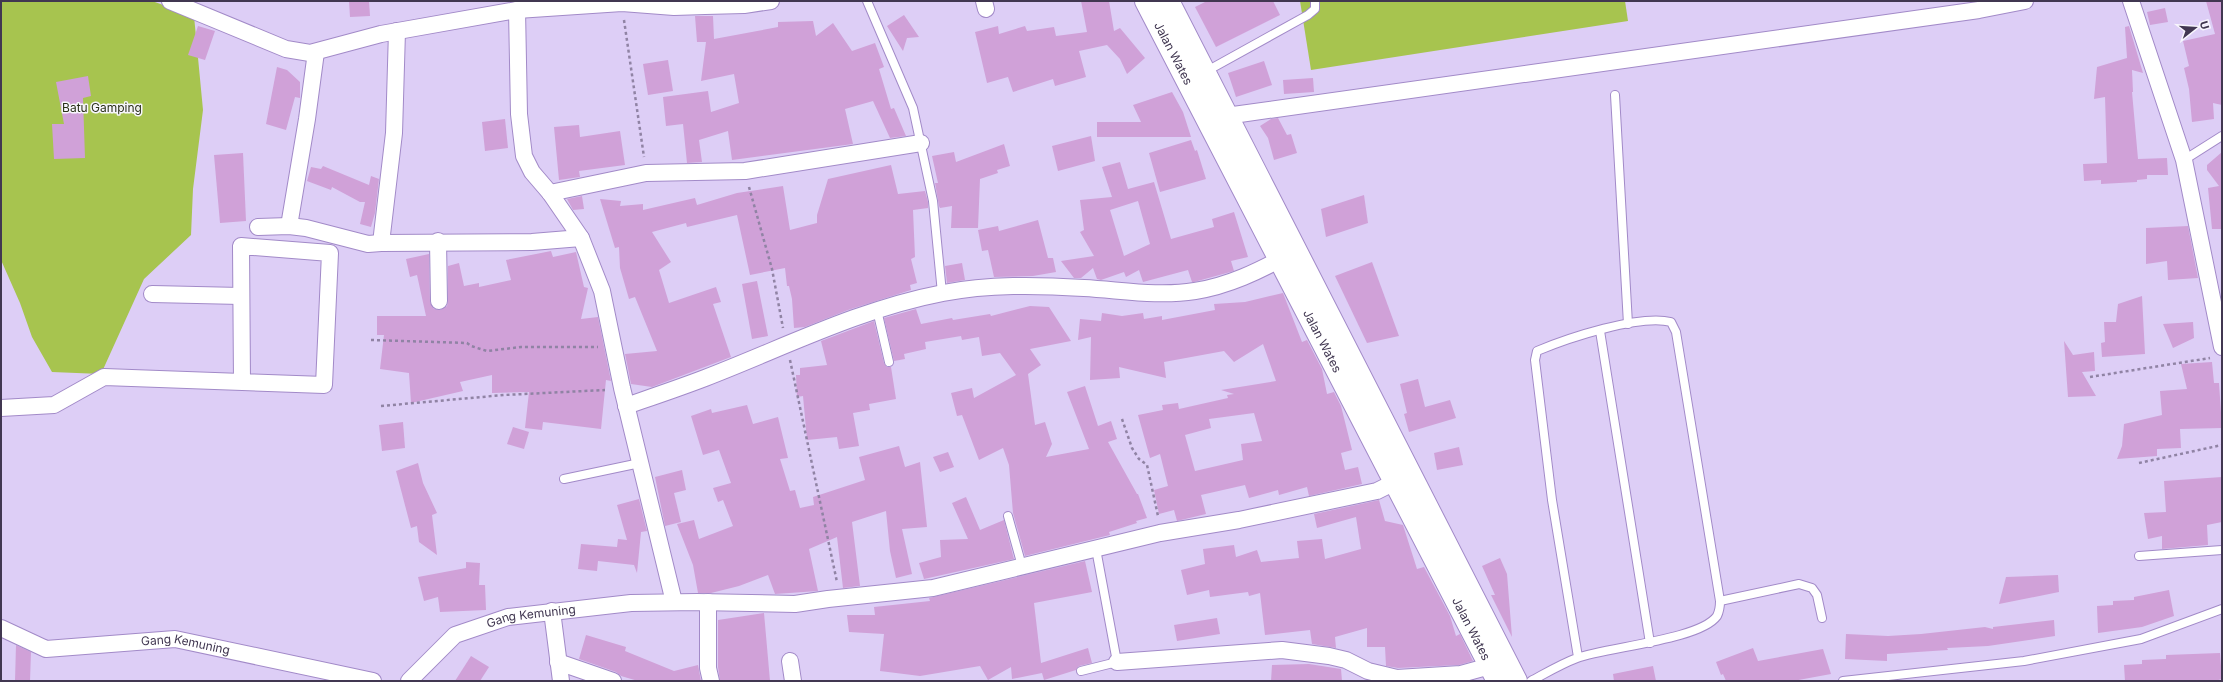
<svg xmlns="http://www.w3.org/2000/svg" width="2223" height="682" font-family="Inter,sans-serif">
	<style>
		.green { fill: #a7c44f }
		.building { fill: #d0a1d8; fill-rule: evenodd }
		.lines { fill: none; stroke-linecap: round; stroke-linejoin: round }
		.lane-casing { stroke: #a28ac8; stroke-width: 10 }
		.street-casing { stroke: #a28ac8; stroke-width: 18 }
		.highway-casing { stroke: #a28ac8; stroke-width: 24 }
		.path { stroke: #9083a4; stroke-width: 2.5; stroke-dasharray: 3 3; stroke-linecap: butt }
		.lane { stroke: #fff; stroke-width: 8 }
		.street { stroke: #fff; stroke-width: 16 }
		.highway { stroke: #fff; stroke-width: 22 }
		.labels { text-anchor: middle; stroke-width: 3; stroke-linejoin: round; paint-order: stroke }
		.street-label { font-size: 12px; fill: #413751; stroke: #f8f6fd }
		.park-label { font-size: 12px; fill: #2a3019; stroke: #f8f6fd }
	</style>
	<rect width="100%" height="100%" fill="#ddcef6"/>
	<!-- green -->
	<g class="green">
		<path d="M1 1H152L194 16 203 110 193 189 191 235 144 279 101 374 52 372 32 337 20 303 1 260Z"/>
		<path d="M1300 1H1625L1628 21 1311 70Z"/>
	</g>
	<!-- building -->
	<g class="building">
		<path d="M349 1H369L370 16 350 17Z"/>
		<path d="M1081 1H1109L1114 31 1120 28 1145 58 1127 74 1120 59 1107 45 1079 51 1086 77 1055 86 1053 79 1013 92 1008 77 987 83 975 32 998 26 999 34 1025 26 1027 31 1054 27 1056 36 1087 32Z"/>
		<path d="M1207 1H1273L1280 15 1216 47 1195 7Z"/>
		<path d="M2206 1H2222V105L2213 103 2214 119 2192 122 2189 89 2184 68 2189 66 2183 41 2215 34Z"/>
		<path d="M2165 8 2168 22 2150 25 2147 12Z"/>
		<path d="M904 15 919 37 907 38 903 51 887 26Z"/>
		<path d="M695 16H713L714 39 778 27V22L813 21 816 36 833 23 852 51 875 43 884 67 879 69 891 109 894 108 906 136 890 138 873 101 845 109 853 144 732 160 728 131 699 140 702 162 687 163 683 124 666 126 663 97 708 91 711 112 739 103 734 74 701 81 706 42H697Z"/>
		<path d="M198 26 215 31 205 60 188 55Z"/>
		<path d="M2129 26 2143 73 2132 70 2133 92H2132L2138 159 2167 158 2168 175H2147V179L2137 180V182L2101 184V180L2084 181 2083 164 2107 163 2105 97 2094 99 2097 67 2127 58 2125 27Z"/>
		<path d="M668 60 673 91 648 95 643 64Z"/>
		<path d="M1264 61 1272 85 1236 97 1228 73Z"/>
		<path d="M277 67 287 70 300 82V98L295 97 286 130 266 124Z"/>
		<path d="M88 76 91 96 83 98 85 158 54 159 52 124H64L56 82Z"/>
		<path d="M1313 78 1314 92 1284 94 1283 80Z"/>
		<path d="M1172 92 1183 112 1191 137H1097V122H1141L1133 105Z"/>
		<path d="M1278 118 1287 135 1291 134 1297 153 1274 160 1268 138 1260 126 1271 119Z"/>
		<path d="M505 119 508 148 485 151 482 122Z"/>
		<path d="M579 125 580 137 620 131 625 165 579 171 580 177 559 180 554 127Z"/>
		<path d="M1091 136 1095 161 1058 171 1052 146Z"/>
		<path d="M1191 140 1195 151 1197 150 1206 179 1160 192 1149 153Z"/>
		<path d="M1004 144 1010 166 997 170 998 173 980 179 978 228H951L952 206 940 208 939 206 935 183H938L932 156 954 152 956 162Z"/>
		<path d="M2222 152V229H2212L2208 188 2219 186 2207 170V165Z"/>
		<path d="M243 153 246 221 220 223 214 155Z"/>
		<path d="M1120 162 1128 189 1154 182 1171 239 1214 227 1212 219 1234 212 1248 257 1231 261 1234 271 1194 282H1192L1188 270 1143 282 1139 270 1126 277 1124 272 1101 280 1097 279 1093 268 1081 278H1074L1061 261 1094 256 1080 232 1084 230 1080 200 1112 197 1102 167ZM1138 201 1150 244 1124 256 1110 210Z"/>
		<path d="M891 165 898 194 925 191 928 202V208L913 210 915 257 911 259 917 283 910 285 911 290 848 310 805 327 794 328 792 299 789 286H787L785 268 750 275 737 215 687 227 686 223 652 232 671 262 659 270 669 303 716 287 721 302 713 304 731 357 652 387 631 384 625 354 657 351 635 297 629 299 620 268 619 247 615 248 600 199 621 201 620 206 643 204V210L695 198 697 205 737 193 783 186 790 230 817 223V215L828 179Z"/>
		<path d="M323 166 369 185 371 176 379 179 375 213 371 227 360 224 365 202H360L332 187 331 190 307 181 311 167 321 169Z"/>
		<path d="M1364 195 1368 223 1326 237 1321 209Z"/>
		<path d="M582 196 584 209 573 210 567 199Z"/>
		<path d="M1038 220 1048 258H1053L1056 272 1033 276 994 277 988 250 982 251 978 230 998 226 999 231Z"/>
		<path d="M2188 226 2198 278 2168 280 2167 261 2146 264V228Z"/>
		<path d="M551 251 553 257 576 252 584 287 588 288 581 319 598 317 611 381 606 380 601 429 543 422 542 430 525 428 529 392 492 393V375L460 382 463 391 411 403 409 373 380 369 384 335H377V316H426L417 275 410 277 406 259 429 254 430 302 434 309 440 310 447 306 448 301V266L459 263 464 286 479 283V287L511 280 506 260Z"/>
		<path d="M1372 262 1399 336 1367 343 1335 276Z"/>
		<path d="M962 263 965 280 947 283 945 266Z"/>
		<path d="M757 281 768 336 752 339 742 284Z"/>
		<path d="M1283 293 1302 342 1307 340 1322 369 1327 394 1334 392 1341 406 1352 450 1341 453 1345 470 1358 467 1362 484 1309 496 1307 487 1279 495 1278 490 1249 498 1245 485 1201 495 1206 514 1177 521 1174 510 1159 514 1154 490 1168 486 1160 454 1150 458 1138 415 1163 410 1162 405 1178 403 1179 409 1228 398 1227 395 1234 394 1221 390 1276 381 1263 344 1234 362 1224 351 1164 362 1166 378 1119 367 1120 378 1090 380 1091 337 1078 340 1080 319 1101 321 1102 313 1122 316 1143 313 1144 319 1162 316V320L1215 310 1214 304 1245 302ZM1254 413 1262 441 1241 444 1243 460 1195 471 1185 435 1211 428 1209 419Z"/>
		<path d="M2142 296 2145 354 2102 357 2101 343 2105 342 2104 322H2116L2118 304Z"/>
		<path d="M1030 306 1049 307 1071 341 1030 349 1041 365 1028 374 1035 425 1045 422 1052 444 1046 457 1089 449 1067 392 1085 386 1098 426 1111 421 1117 439 1108 442 1137 494H1138L1147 518 1136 521 1137 523 1109 532 1110 535 1025 556 1013 513 1009 465 1003 448 979 460 962 415 957 416 951 393 972 388 974 398 1016 375 1000 353 982 356 979 337 962 340 961 336 925 342 926 349 904 354 905 359 894 361 884 318 916 309 921 324 952 318 953 320 990 314 991 316Z"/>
		<path d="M874 321 884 363 887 367H891L896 399 869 404 870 410 853 413 859 446 839 449 837 437 807 440 803 396 797 397 796 375H800V368L827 365 821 341Z"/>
		<path d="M2193 322 2194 338 2173 348 2163 324Z"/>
		<path d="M2064 341 2073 355 2094 352 2095 371 2082 372 2096 396 2068 397Z"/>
		<path d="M2212 362 2214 383H2219L2222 428 2180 429 2181 448 2157 449V456L2117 459 2122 446 2124 424 2162 415 2160 391 2187 389 2181 364Z"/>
		<path d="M1418 379 1425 407 1450 400 1456 418 1409 432 1404 414 1407 413 1400 384Z"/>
		<path d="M747 405 753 424 778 417 788 458 780 459 790 491 795 490 800 508 814 505 813 497 865 480 859 457 899 446 905 467 920 462 927 527 902 529 912 574 896 578 890 551 886 511 852 522 860 586 843 588 837 537 809 549 818 591 775 594 768 575 739 586 711 593H698L693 565 677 524 694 520 699 539 733 526 723 500 718 502 713 488 731 483 719 450 703 455 691 416 711 409 712 413Z"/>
		<path d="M403 422 405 448 382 451 379 425Z"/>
		<path d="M513 427 529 432 524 449 507 444Z"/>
		<path d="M1459 447 1463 465 1437 470 1434 453Z"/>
		<path d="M948 452 954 467 940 472 933 457Z"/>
		<path d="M418 463 423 483 437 513 432 515 437 555 419 542 417 526 411 528 396 471Z"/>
		<path d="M682 470 686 490 674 493 681 522 665 526 655 477Z"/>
		<path d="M2222 477V522L2207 525 2208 545 2162 549V536L2148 539 2144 513 2166 512 2164 481Z"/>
		<path d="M966 497 980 530 1004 520 1014 559 924 579 919 563 941 557 940 540 968 539 952 503Z"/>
		<path d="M639 499 647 531 641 532 637 573 634 565 598 561 597 571 578 569 581 544 617 547 618 539 627 540 617 505Z"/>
		<path d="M1379 500 1385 521 1403 525 1417 569 1424 567 1450 616 1456 636 1460 634 1473 661 1459 665 1398 668 1386 666 1385 647H1367V628L1335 637 1336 648 1312 644 1310 630 1265 635 1260 593 1249 596 1248 592 1210 597 1209 590 1187 595 1181 570 1205 564 1203 549 1234 545 1236 557 1257 550 1261 562 1299 558 1297 541 1322 539 1325 559 1361 549 1356 517 1317 528 1314 514Z"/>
		<path d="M1500 558 1507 574 1512 637 1491 595H1495L1482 566Z"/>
		<path d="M1085 561 1092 592 1034 603 1041 663 1088 648 1092 663 1079 666 1076 670 1044 680 1042 673 1012 679 1011 667 988 680 980 666 920 676 880 671 884 634 849 632 847 615H875L874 607 930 601 929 598Z"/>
		<path d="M466 562 480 563 479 585H485L486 610 440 612 438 597 424 601 418 577 466 568Z"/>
		<path d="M2058 575 2059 592 1999 604 2006 577Z"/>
		<path d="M2169 590 2174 616 2142 627 2098 633 2097 606 2113 605V601L2134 600V597Z"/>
		<path d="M764 613 770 681H720L718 667V620Z"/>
		<path d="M1217 618 1220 634 1177 641 1174 625Z"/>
		<path d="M2054 620 2055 636 1988 646 1947 648 1948 650 1887 654V661L1845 659 1846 634 1888 636 1921 634 1985 627 1993 629V627Z"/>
		<path d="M586 635 626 647 625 651 674 671 698 665 701 681H638L621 676 616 672 579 659Z"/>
		<path d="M16 645 31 652 30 681H15Z"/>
		<path d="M1753 648 1758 661 1823 649 1831 674 1793 681H1726L1723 674 1721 675 1716 662Z"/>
		<path d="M2220 653 2222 679 2215 681H2125L2124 665 2142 664V660L2166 659V655Z"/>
		<path d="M471 656 489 667 480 681H455Z"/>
		<path d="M1309 664 1341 669 1342 681H1271L1272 665Z"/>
		<path d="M1653 666 1656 681H1614L1613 674Z"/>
	</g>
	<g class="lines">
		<!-- lane casing -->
		<g class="lane-casing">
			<g id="lane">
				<path d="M867 1 913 108 933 201 942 293"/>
				<path d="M1205 72 1308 15 1315 9V1"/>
				<path d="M1615 95 1628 324"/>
				<path d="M2184 160 2222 136"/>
				<path d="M877 310 889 362"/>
				<path d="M1600 331 1650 643"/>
				<path d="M564 479 640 463"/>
				<path d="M1008 516 1022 566"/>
				<path d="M2139 556 2222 550"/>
				<path d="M1720 601 1799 584 1812 588 1817 595 1822 618"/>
				<path d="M1081 671 1117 662 1096 549"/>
				<path d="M1531 681C1546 673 1561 664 1577 658 1606 647 1700 640 1717 616 1719 612 1720 606 1720 601L1676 332 1671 322C1640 314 1568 338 1537 351L1535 360 1552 500 1578 657"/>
				<path d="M1843 681 2024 661 2141 639 2222 609"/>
			</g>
		</g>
		<!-- street casing -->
		<g class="street-casing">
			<g id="street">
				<path d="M170 1 286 49 310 53 381 34 517 10 622 3 674 7 705 6 744 5 771 1"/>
				<path d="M984 1 986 9"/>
				<path d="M2131 1 2184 160 2222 347"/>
				<path d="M517 10 519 114 524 156 532 172 550 193 581 238 602 291 622 388 674 602"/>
				<path d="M397 31 394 133 381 243 532 242 581 238"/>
				<path d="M1226 116 1979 10 2025 1"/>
				<path d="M550 193 646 173 745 171 921 143"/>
				<path d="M289 226 307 119 316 52"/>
				<path d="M258 227 289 226 306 228 368 244 381 243"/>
				<path d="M438 241 439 301"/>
				<path d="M152 294 241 296"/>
				<path d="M626 406C652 397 679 388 705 378 783 348 859 309 943 293 989 284 1037 285 1084 288 1121 290 1158 297 1195 291 1228 286 1259 271 1288 255"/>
				<path d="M1 408 54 405 104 377 324 385 330 253 241 246 242 382"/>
				<path d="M708 602V668L711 681"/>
				<path d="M552 611 561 681"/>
				<path id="s1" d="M1 628 46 649 175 639 373 681"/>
				<path d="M790 661 793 681"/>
				<path d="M558 662 613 681"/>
				<path d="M1117 662 1282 650 1329 656 1346 660 1368 671 1397 678 1461 674 1490 666"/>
				<path id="s2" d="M409 681 455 635 508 617 631 603 697 602 795 604 828 599 933 588 1160 533 1239 520 1377 491 1395 482"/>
			</g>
		</g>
		<!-- highway casing -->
		<g class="highway-casing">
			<g id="highway">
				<path id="s3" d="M1146 1 1498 681"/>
				<path d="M1168 1 1516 681"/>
			</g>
		</g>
		<!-- path -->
		<g class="path">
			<path d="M624 20 644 157"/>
			<path d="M749 187 772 269 783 328"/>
			<path d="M371 340 467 343 471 346 487 351 521 347H598"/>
			<path d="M790 360 837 582"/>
			<path d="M2090 377 2210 358"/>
			<path d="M381 406 504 395 605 390"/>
			<path d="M1122 419 1132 448 1139 459 1147 465 1158 516"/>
			<path d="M2139 463 2222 445"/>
		</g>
		<!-- lane -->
		<use href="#lane" class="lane"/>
		<!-- street -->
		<use href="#street" class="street"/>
		<!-- highway -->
		<use href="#highway" class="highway"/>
	</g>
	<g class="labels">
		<!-- street labels -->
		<g class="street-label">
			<text dy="4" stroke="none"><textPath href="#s3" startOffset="59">Jalan Wates</textPath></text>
			<text dy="4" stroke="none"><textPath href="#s3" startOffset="383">Jalan Wates</textPath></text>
			<text dy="4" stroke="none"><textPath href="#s2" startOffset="144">Gang Kemuning</textPath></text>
			<text dy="4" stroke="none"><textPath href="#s3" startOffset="707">Jalan Wates</textPath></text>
			<text dy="4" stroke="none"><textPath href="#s1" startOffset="190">Gang Kemuning</textPath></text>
		</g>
		<!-- park labels -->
		<g class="park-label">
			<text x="102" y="112">Batu Gamping</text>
		</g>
	</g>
	<!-- border -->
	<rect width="2223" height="682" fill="none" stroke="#413751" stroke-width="4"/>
	<!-- north arrow -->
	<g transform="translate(2195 28) rotate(73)" stroke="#f8f6fd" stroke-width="3" paint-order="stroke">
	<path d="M0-3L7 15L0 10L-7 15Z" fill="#413751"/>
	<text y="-6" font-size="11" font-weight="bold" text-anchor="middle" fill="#413751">U</text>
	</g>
</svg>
